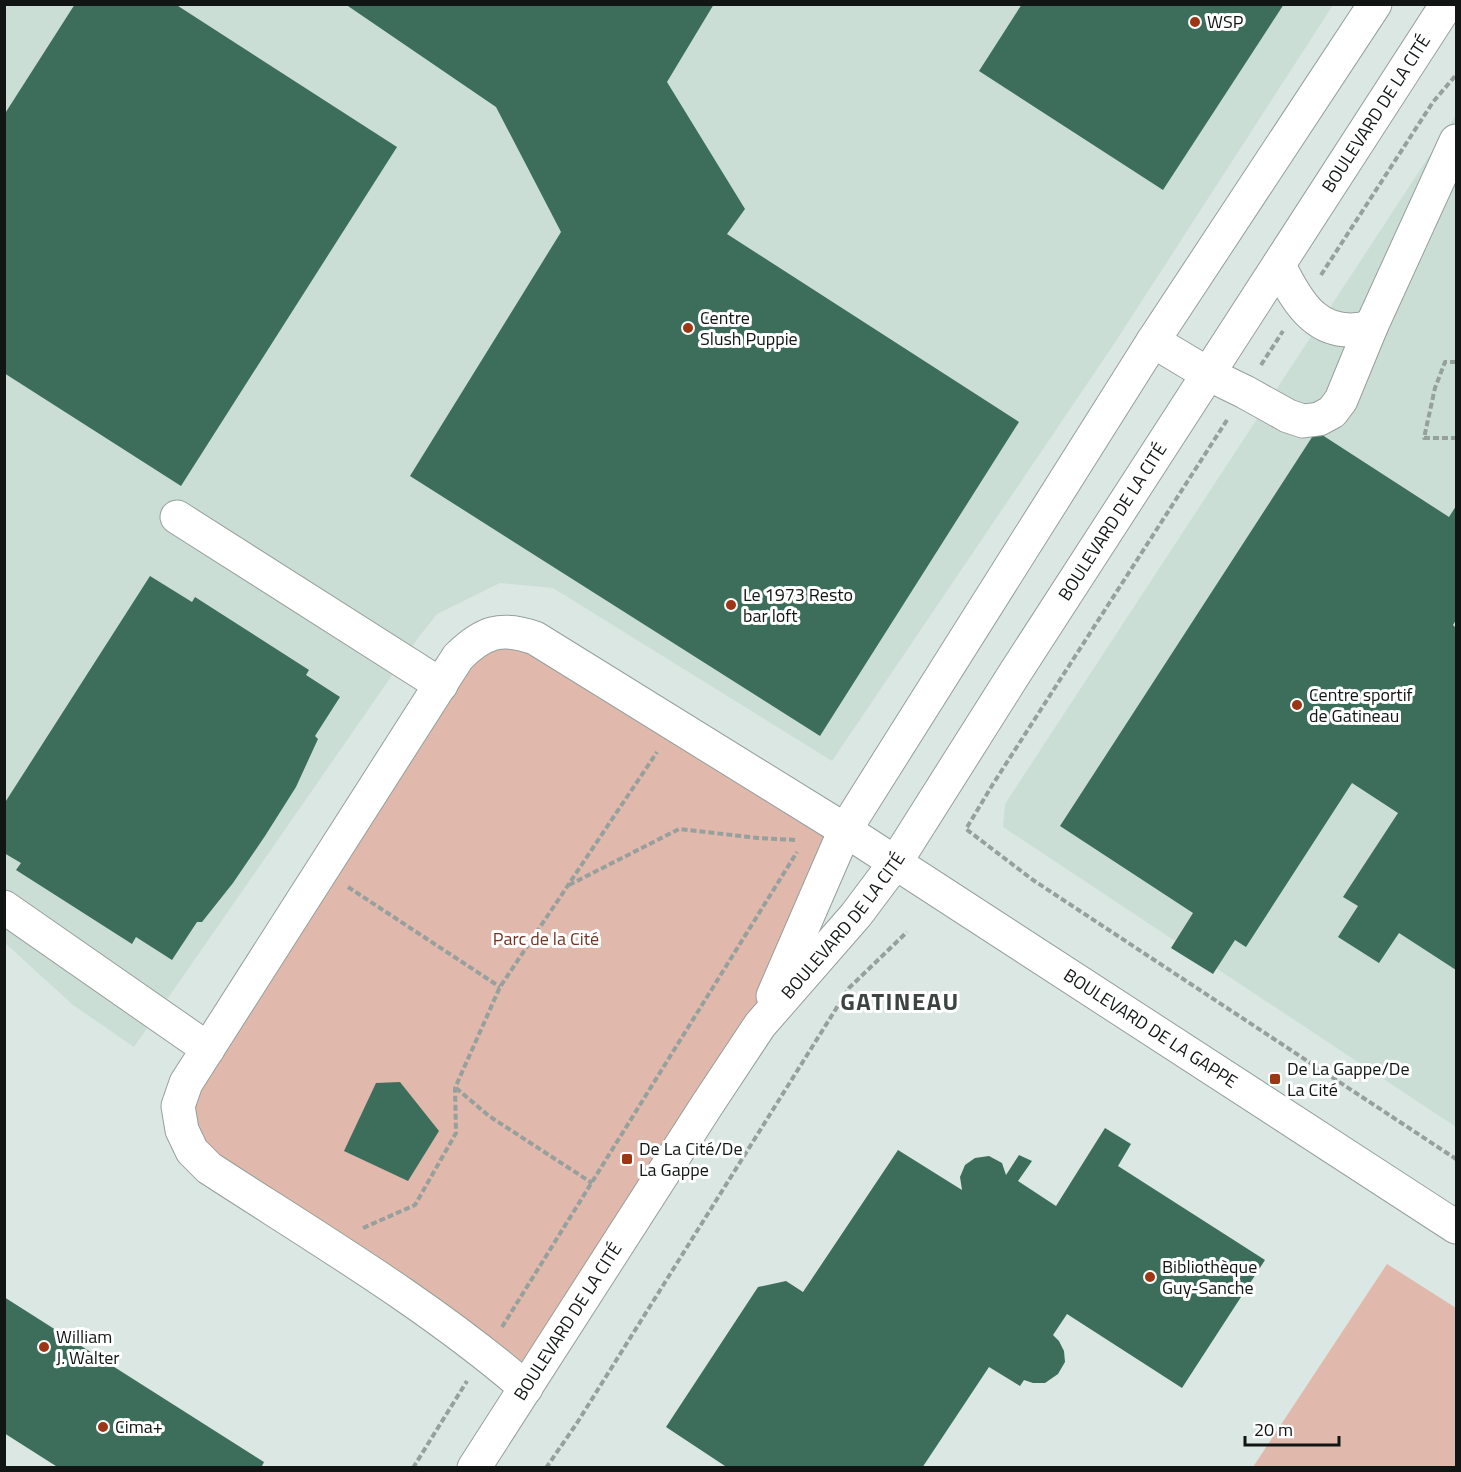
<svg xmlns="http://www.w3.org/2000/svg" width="1461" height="1472" font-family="'Titillium Web',sans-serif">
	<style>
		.built { fill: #caded6 }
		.green { fill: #e0b8ac }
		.building { fill: #3d6e5c }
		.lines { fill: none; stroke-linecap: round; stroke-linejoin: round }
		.minor-casing { stroke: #95a09b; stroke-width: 35 }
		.path { stroke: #96a09c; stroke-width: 4; stroke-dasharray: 6 3; stroke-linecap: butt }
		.minor { stroke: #fff; stroke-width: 33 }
		.poi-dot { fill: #9d3615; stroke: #fff; stroke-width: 2 }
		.labels { text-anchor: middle; stroke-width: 6; stroke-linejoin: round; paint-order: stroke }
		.poi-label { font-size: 18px; fill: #111514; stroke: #fff; text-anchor: start }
		.street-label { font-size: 18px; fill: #111514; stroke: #fff }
		.park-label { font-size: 18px; fill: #713423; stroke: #fff }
		.district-label { font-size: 24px; font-weight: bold; letter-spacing: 1.5px; fill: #3b4440; stroke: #fff }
	</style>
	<rect width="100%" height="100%" fill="#dbe7e2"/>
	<!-- built -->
	<g class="built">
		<path d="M9 4 1333 5 1114 344 832 761 553 588 500 583 437 614 418 638 134 1047 73 1005 5 943 4 12Z"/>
		<path d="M1456 115V1127L1003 827 1005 804Z"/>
	</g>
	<!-- green -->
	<g class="green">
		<path d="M514 631 845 830 760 1025 526 1388 209 1168 186 1083 458 657Z"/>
		<path d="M1387 1264 1456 1308V1467H1253Z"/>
	</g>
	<!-- building -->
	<g class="building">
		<path d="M75 4H175L397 147 181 486 4 373V115Z"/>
		<path d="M345 4H714L667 82 745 209 727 234 1019 422 820 736 410 476 561 232 496 107Z"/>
		<path d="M1022 4H1284L1163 190 979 71Z"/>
		<path d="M1316 431 1449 517 1456 506V620L1453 625 1456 628V970L1399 933 1379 963 1338 937 1358 906 1343 897 1398 813 1352 783 1246 947 1235 940 1213 974 1171 948 1193 913 1060 826Z"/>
		<path d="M150 576 192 602 195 597 309 670 306 675 340 697 315 736 318 739 296 787 265 836 233 883 202 922H197L172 960 136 937 132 944 16 870 21 863 4 853V804Z"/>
		<path d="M400 1082 439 1131 408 1181 344 1151 376 1083Z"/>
		<path d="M1105 1128 1131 1144 1118 1166 1265 1260 1182 1388 1067 1314 1053 1335 1059 1341 1064 1351 1065 1362 1058 1374 1045 1383H1033L1024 1380 1020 1386 989 1367 922 1468H728L666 1427 758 1287 786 1281 803 1292 898 1150 962 1190 960 1177 965 1165 975 1158 989 1156 1002 1163 1006 1175 1019 1155 1032 1161 1018 1181 1056 1206Z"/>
		<path d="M4 1297 264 1462 261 1468H59L4 1433Z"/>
	</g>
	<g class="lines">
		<!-- minor casing -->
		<g class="minor-casing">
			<g id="minor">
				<path d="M1279 265C1298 305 1320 341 1371 327"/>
				<path d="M1153 341 1208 374 1245 392 1288 416 1303 421 1319 419 1332 412 1341 400 1371 327 1456 141"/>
				<path d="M177 517 441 685"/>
				<path d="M4 907 208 1049"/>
				<path d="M773 996 845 830 1153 341 1375 4"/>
				<path id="s1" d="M526 1388C430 1305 315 1237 209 1168L192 1151 182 1130 178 1106 186 1083 458 657C483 632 501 626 535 638L845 830 1456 1227"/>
				<path id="s2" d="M474 1468 707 1105 760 1025 856 915 895 863 1013 676 1447 4"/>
			</g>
		</g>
		<!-- path -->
		<g class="path">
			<path d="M1321 275 1433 102 1456 75"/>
			<path d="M1456 362H1445L1435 388 1424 438H1456"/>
			<path d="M1261 365 1283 331"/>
			<path d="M1227 420 993 784 966 829 1033 880 1456 1159"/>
			<path d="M569 885 679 829 758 838 797 840"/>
			<path d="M348 887 500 987"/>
			<path d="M456 1088 489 1116 592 1183"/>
			<path d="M363 1228 415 1205 456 1133 455 1088 500 987 657 752"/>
			<path d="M502 1327 797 852"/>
			<path d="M413 1468 467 1381"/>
			<path d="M546 1468 577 1423 849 988 907 932"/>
		</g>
		<!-- minor -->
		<use href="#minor" class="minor"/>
	</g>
	<!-- markers -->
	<g class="poi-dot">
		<circle cx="1195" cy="22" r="6"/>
		<circle cx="688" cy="328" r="6"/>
		<circle cx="731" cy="605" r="6"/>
		<circle cx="1297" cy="705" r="6"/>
		<rect x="1269" y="1073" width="12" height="12" rx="3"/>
		<rect x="621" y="1153" width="12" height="12" rx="3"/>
		<circle cx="1150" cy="1277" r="6"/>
		<circle cx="44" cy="1347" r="6"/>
		<circle cx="103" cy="1427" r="6"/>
	</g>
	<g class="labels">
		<!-- poi labels -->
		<g class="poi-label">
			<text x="1207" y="28">WSP</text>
			<text x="700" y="324">Centre<tspan x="700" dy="21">Slush Puppie</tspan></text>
			<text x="743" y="601">Le 1973 Resto<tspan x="743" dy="21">bar loft</tspan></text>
			<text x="1309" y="701">Centre sportif<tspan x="1309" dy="21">de Gatineau</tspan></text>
			<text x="1287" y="1075">De La Gappe/De<tspan x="1287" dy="21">La Cité</tspan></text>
			<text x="639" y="1155">De La Cité/De<tspan x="639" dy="21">La Gappe</tspan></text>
			<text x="1162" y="1273">Bibliothèque<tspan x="1162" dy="21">Guy-Sanche</tspan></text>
			<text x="56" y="1343">William<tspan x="56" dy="21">J. Walter</tspan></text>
			<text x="115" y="1433">Cima+</text>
		</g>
		<!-- street labels -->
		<g class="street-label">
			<text dy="6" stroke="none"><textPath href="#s2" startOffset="1629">BOULEVARD DE LA CITÉ</textPath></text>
			<text dy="6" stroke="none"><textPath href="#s2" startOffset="1143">BOULEVARD DE LA CITÉ</textPath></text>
			<text dy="6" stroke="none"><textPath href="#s2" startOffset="657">BOULEVARD DE LA CITÉ</textPath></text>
			<text dy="6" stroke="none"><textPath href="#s1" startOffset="1802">BOULEVARD DE LA GAPPE</textPath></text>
			<text dy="6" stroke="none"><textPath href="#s2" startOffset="174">BOULEVARD DE LA CITÉ</textPath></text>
		</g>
		<!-- park labels -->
		<g class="park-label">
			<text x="546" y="945">Parc de la Cité</text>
		</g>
		<!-- district labels -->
		<g class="district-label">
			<text x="900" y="1010">GATINEAU</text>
		</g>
	</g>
	<!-- border -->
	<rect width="1461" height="1472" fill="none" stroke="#111514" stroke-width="12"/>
	<!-- scale -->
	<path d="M1245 1436v9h94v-9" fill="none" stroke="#111514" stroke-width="3"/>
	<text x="1254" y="1436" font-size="18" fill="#111514" stroke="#ffffff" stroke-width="4.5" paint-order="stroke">20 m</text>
</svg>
